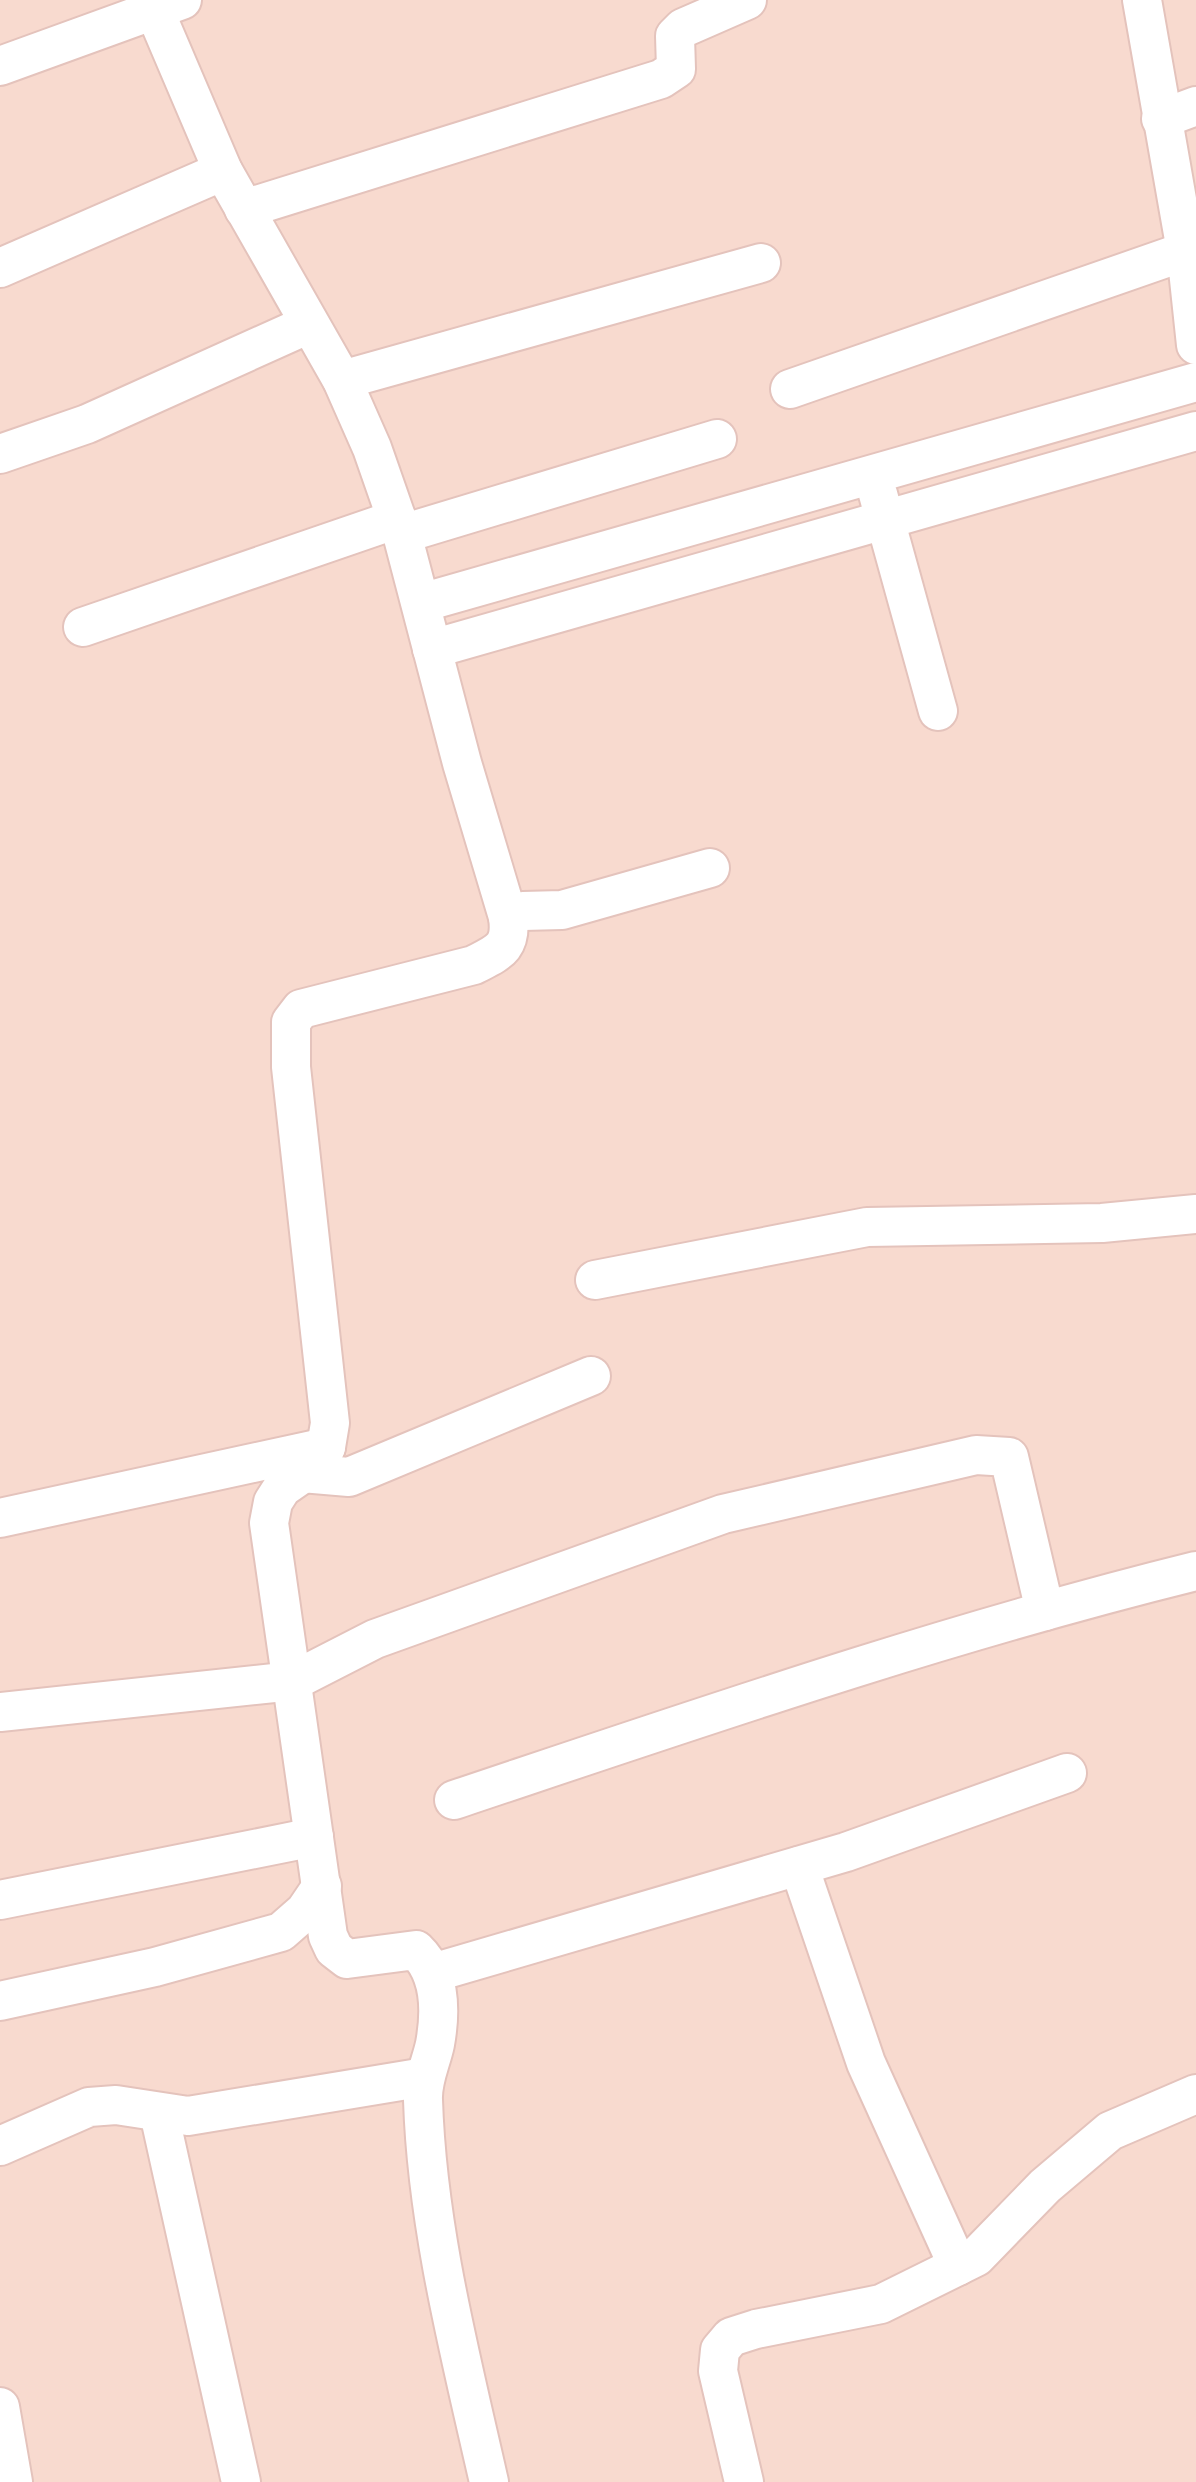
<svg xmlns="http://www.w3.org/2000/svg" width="1196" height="2482" font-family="Jost,sans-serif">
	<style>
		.residential { fill: #f8dacf }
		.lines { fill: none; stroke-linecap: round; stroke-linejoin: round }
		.minor-casing { stroke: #e4c3bc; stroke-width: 42 }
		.minor { stroke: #fff; stroke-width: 38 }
	</style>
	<rect width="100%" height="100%" fill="#fee8de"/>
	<!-- residential -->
	<rect class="residential" x="0" y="0" width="1196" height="2482"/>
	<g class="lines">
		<!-- minor casing -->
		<g class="minor-casing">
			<g id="minor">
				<path d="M150 0 223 171 342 380 372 448 402 534 462 763 508 917C512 948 499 952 474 965L301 1009 291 1022V1067L330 1423 326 1447 318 1463 282 1488 273 1502 269 1523 328 1936 334 1949 347 1959 416 1950C441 1974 441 2011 435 2044 431 2063 422 2080 423 2100 427 2228 461 2358 489 2482"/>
				<path d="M1142 0 1186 251 1196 345"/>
				<path d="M0 66 182 0"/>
				<path d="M1161 119 1196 106"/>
				<path d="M244 209 661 79 676 69 675 36 683 28 747 0"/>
				<path d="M0 268 223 171"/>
				<path d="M342 380 761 263"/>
				<path d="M790 389 1186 251"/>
				<path d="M0 454 87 424 309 324"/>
				<path d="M878 494 938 711"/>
				<path d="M402 534 717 439"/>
				<path d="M421 603 1196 382"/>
				<path d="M83 627 397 519"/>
				<path d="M432 649 1196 431"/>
				<path d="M508 917 523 911 562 910 710 868"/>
				<path d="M595 1280 867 1227 1102 1223 1196 1214"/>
				<path d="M302 1473 349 1477 591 1376"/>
				<path d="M0 1518 326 1447"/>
				<path d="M0 1712 293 1681 375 1639 723 1514 976 1455 1009 1457 1045 1611"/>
				<path d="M454 1800C699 1718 945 1633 1196 1571"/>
				<path d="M799 1866 866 2063 958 2266"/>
				<path d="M0 1900 314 1837"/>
				<path d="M434 1978 436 1972 846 1852 1067 1773"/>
				<path d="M0 2001 155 1967 281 1932 305 1911 322 1886"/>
				<path d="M159 2113 241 2482"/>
				<path d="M0 2146 89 2107 116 2105 188 2116 425 2077"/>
				<path d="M0 2407 13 2482"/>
				<path d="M744 2482 718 2371 720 2350 731 2337 756 2329 881 2304 976 2257 1045 2186 1110 2131 1196 2094"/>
			</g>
		</g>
		<!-- minor -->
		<use href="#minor" class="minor"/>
	</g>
</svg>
